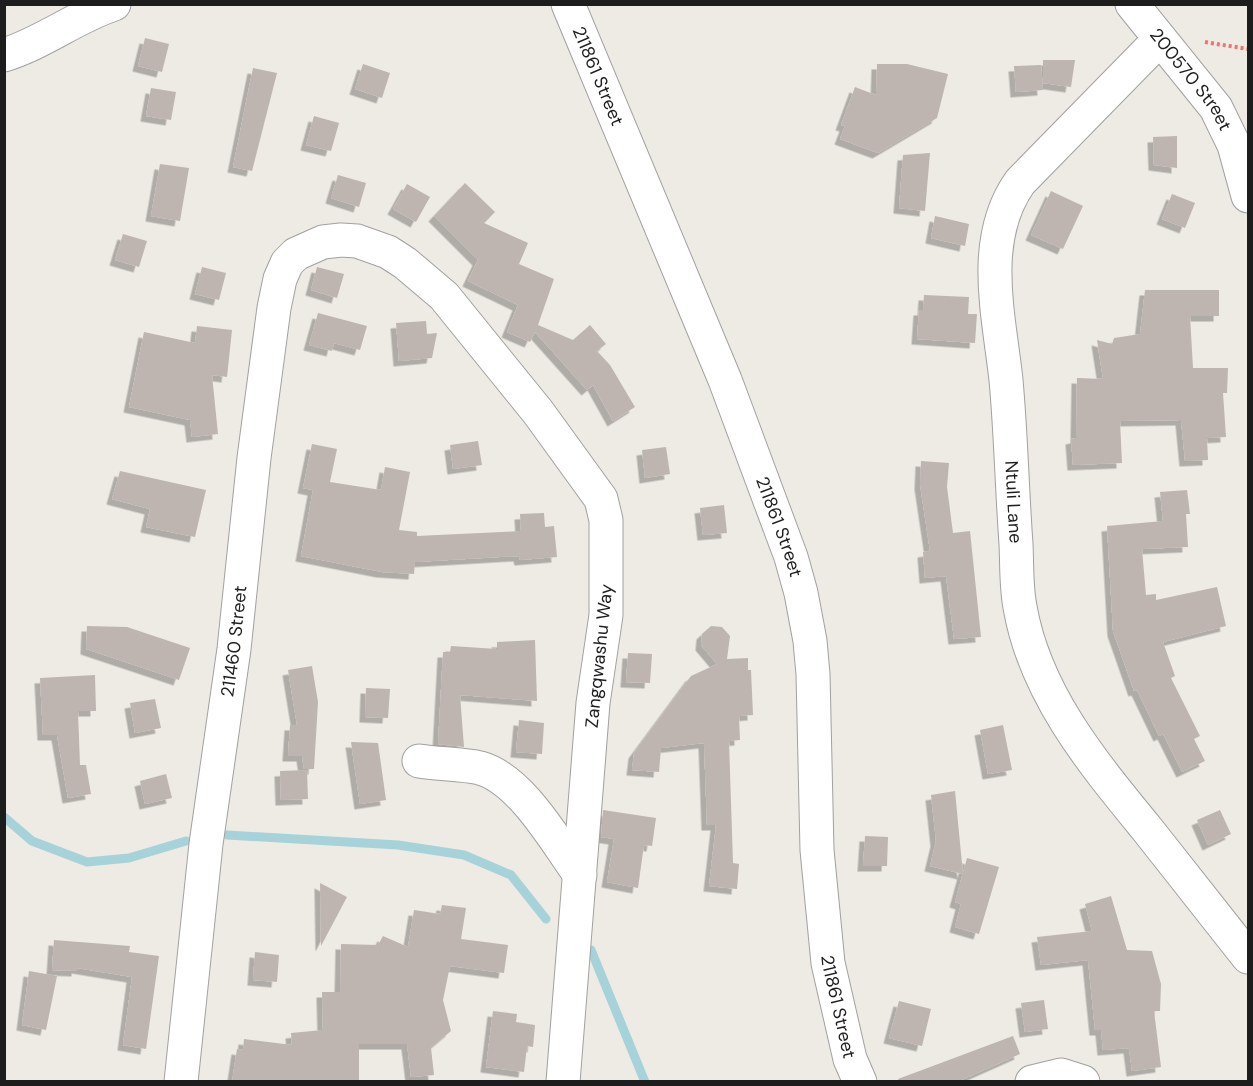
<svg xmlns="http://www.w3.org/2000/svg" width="1253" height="1086" font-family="'DM Sans',sans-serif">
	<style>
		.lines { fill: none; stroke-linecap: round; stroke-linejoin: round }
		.stream { stroke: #a6d2da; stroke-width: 9 }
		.building { fill: #beb5b0; filter: url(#shadow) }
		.minor-casing { stroke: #a1a1a1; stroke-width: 35 }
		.path { stroke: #f3726f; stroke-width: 4; stroke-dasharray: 3 3; stroke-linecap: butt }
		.minor { stroke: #fff; stroke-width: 33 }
		.labels { text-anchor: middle; stroke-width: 4.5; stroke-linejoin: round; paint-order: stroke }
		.street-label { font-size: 18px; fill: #1d1d1d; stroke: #fff }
	</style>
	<defs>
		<filter id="shadow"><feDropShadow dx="-5.5" dy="5.5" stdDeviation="0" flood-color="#0004"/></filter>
	</defs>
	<rect width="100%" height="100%" fill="#eeeae4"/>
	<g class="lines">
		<!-- stream -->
		<g class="stream">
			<path d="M4 817 32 841 87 862 129 858 186 841"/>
			<path d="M227 835 398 845 464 855 511 875 546 919"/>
			<path d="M591 950 645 1082"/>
		</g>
	</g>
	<!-- building -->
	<g class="building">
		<path d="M145 38 169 44 162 72 138 66Z"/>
		<path d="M1043 60H1075L1071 87 1043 83Z"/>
		<path d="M363 64 390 73 382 98 355 89Z"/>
		<path d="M877 64H907L948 74 937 118 878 153 840 139 845 126 841 125 855 87 876 95Z"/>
		<path d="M1041 65 1043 90 1016 92 1014 66Z"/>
		<path d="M253 68 277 73 252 171 233 167Z"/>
		<path d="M151 88 176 92 171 120 146 116Z"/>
		<path d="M314 116 339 123 331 151 306 145Z"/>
		<path d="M1177 136V168L1154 165 1153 137Z"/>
		<path d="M930 153 925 211 899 208 903 155Z"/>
		<path d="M160 164 189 168 180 221 151 216Z"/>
		<path d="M338 175 366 183 359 207 331 198Z"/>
		<path d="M465 183 495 212 484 223 528 243 519 264 554 279 538 325 573 340 590 325 606 344 597 351 610 365 635 407 613 421 593 385 587 390 535 332 530 342 507 332 518 305 468 281 478 260 434 216Z"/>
		<path d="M407 184 430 197 416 222 393 209Z"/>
		<path d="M1051 191 1083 206 1063 249 1031 235Z"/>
		<path d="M1172 194 1195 203 1185 228 1162 219Z"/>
		<path d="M935 216 969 224 965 246 931 238Z"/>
		<path d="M123 234 147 241 139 267 115 260Z"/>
		<path d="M202 267 226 273 219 300 195 294Z"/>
		<path d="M317 267 344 274 337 298 311 290Z"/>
		<path d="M1145 290H1219V316H1190L1193 368H1228L1227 393H1223L1226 437 1207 438 1208 460 1185 461 1181 420 1120 421 1122 463 1073 465 1071 439 1076 438 1077 378 1103 379 1097 340 1112 344 1114 338 1140 334Z"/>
		<path d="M924 295 969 297 968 314H977L975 343 917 339 919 310H923Z"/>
		<path d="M318 313 367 326 360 350 334 343 332 351 309 345Z"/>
		<path d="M426 321 427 334 437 333 432 358 399 361 396 323Z"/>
		<path d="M197 326 232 330 227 377 212 375 218 434 192 437 190 420 129 407 144 332 195 343Z"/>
		<path d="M478 441 482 465 453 469 450 445Z"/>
		<path d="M312 444 337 449 330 482 381 490 385 467 410 472 399 530 417 532V536L521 531 520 514 544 513 545 527 554 526 557 557 520 560 519 556 415 562 414 574 382 572 301 556 313 490 303 488Z"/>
		<path d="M666 447 670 474 645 478 642 450Z"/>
		<path d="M921 461 949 463 947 487 953 533 970 531 981 637 954 639 946 576 925 578 923 552 930 551 920 484Z"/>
		<path d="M120 471 206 490 195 537 146 527 150 509 112 499Z"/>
		<path d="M1187 490 1190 514H1186L1188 547 1142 549 1146 595 1156 594V600L1217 587 1226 626 1163 642 1175 676 1171 678 1200 736 1194 739 1205 761 1182 772 1163 734 1159 736 1137 690 1134 691 1113 631 1107 526 1163 521 1160 492Z"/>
		<path d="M724 505 727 533 703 535 700 508Z"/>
		<path d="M87 626 127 627 190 648 179 680 86 649Z"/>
		<path d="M711 626 722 627 730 636 727 659 748 658V670H751L753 715 739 716 740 740 729 741 733 863 739 864 737 889 709 886 716 825H707L704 743 661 748 659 772 632 770 634 753 691 676 717 664 701 645 702 634Z"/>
		<path d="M535 640 537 701 460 695 464 747 438 744 443 652H450L451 646 497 649V642Z"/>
		<path d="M628 653 652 654 650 683 626 682Z"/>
		<path d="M312 666 318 702 314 769H304L302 756H288L290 725H297L288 670Z"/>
		<path d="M95 675 96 711H78L80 765H86L91 794 68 798 57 735H43L40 678Z"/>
		<path d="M366 688 390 689 388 718 365 717Z"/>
		<path d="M155 699 161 728 135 733 130 703Z"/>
		<path d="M519 720 544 723 542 754 516 752Z"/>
		<path d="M1003 725 1012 770 988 774 980 730Z"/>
		<path d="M351 742 378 743 386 800 360 804Z"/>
		<path d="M307 770 308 799 281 800 280 771Z"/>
		<path d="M166 774 172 798 145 804 140 781Z"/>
		<path d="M955 791 963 874 930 866 936 841 931 795Z"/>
		<path d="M603 810 656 818 652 846 644 845 638 888 607 882 614 839 601 837Z"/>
		<path d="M1220 810 1231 834 1208 845 1197 820Z"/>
		<path d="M865 836 888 837 887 866H863Z"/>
		<path d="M967 858 999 867 979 934 955 927 961 904 955 902Z"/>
		<path d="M320 883 347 897 321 946Z"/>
		<path d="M1111 896 1127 950 1152 951 1161 984 1160 1011H1154L1161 1067 1132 1071 1129 1048 1103 1050 1101 1030H1095L1088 960 1041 965 1037 937 1092 931 1085 904Z"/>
		<path d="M442 905 466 908 461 939 508 945 504 973 450 966 443 1000 451 1031 431 1048 434 1075 411 1077 407 1044H359V1082H232L237 1049 243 1050 244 1039 292 1045 291 1033 323 1030 322 992H340L341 944 378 945 383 936 408 947 414 910 440 914Z"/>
		<path d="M54 940 130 946 129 952 159 956 146 1049 123 1045 132 977 77 968V971L52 970Z"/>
		<path d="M255 952 279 955 277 982 253 980Z"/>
		<path d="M29 971 57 976 46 1030 22 1025Z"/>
		<path d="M1044 1000 1048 1029 1025 1032 1021 1003Z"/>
		<path d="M899 1001 931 1009 922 1046 889 1038Z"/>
		<path d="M493 1011 517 1014 516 1022 535 1025 533 1047 527 1046 524 1072 486 1067Z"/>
		<path d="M1013 1036 1020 1054 957 1082H899L898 1079Z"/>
	</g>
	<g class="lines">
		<!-- minor casing -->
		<g class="minor-casing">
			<g id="minor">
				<path id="s1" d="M568 4 725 380 791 557 801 593 810 641 813 674 817 850 828 963 850 1059 860 1082"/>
				<path id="s2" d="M1132 4 1216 108 1234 145 1248 196"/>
				<path id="s3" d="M1160 39 1020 182C979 240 999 315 1006 380 1011 435 1012 489 1016 544 1017 564 1016 587 1020 607 1035 694 1093 763 1147 829 1181 872 1215 915 1248 957"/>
				<path d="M4 55C43 43 75 17 114 4"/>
				<path d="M419 761C437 764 463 764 480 768 521 779 556 842 580 875"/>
				<path id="s4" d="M181 1082 206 844 234 649 254 458 274 308 280 279 287 263 296 254 323 242 341 240 357 241 388 252 405 263 444 296 538 412 601 499 606 520V615L593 703 563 1082"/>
				<path d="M1032 1082 1061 1075 1083 1082"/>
			</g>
		</g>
		<!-- path -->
		<path class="path" d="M1205 42 1248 49"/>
		<!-- minor -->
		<use href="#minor" class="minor"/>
	</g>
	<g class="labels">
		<!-- street labels -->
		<g class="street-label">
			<text dy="6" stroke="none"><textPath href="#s1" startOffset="78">211861 Street</textPath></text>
			<text dy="6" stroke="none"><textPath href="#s2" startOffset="96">200570 Street</textPath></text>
			<text dy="6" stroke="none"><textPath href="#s3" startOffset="526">Ntuli Lane</textPath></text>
			<text dy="6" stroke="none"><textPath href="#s1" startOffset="564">211861 Street</textPath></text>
			<text dy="6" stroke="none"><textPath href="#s4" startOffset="444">211460 Street</textPath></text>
			<text transform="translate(599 656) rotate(-84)" y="6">Zangqwashu Way</text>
			<text dy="6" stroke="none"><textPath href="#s1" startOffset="1050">211861 Street</textPath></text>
		</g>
	</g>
	<!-- border -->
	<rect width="1253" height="1086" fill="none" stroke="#1d1d1d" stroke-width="12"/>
</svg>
